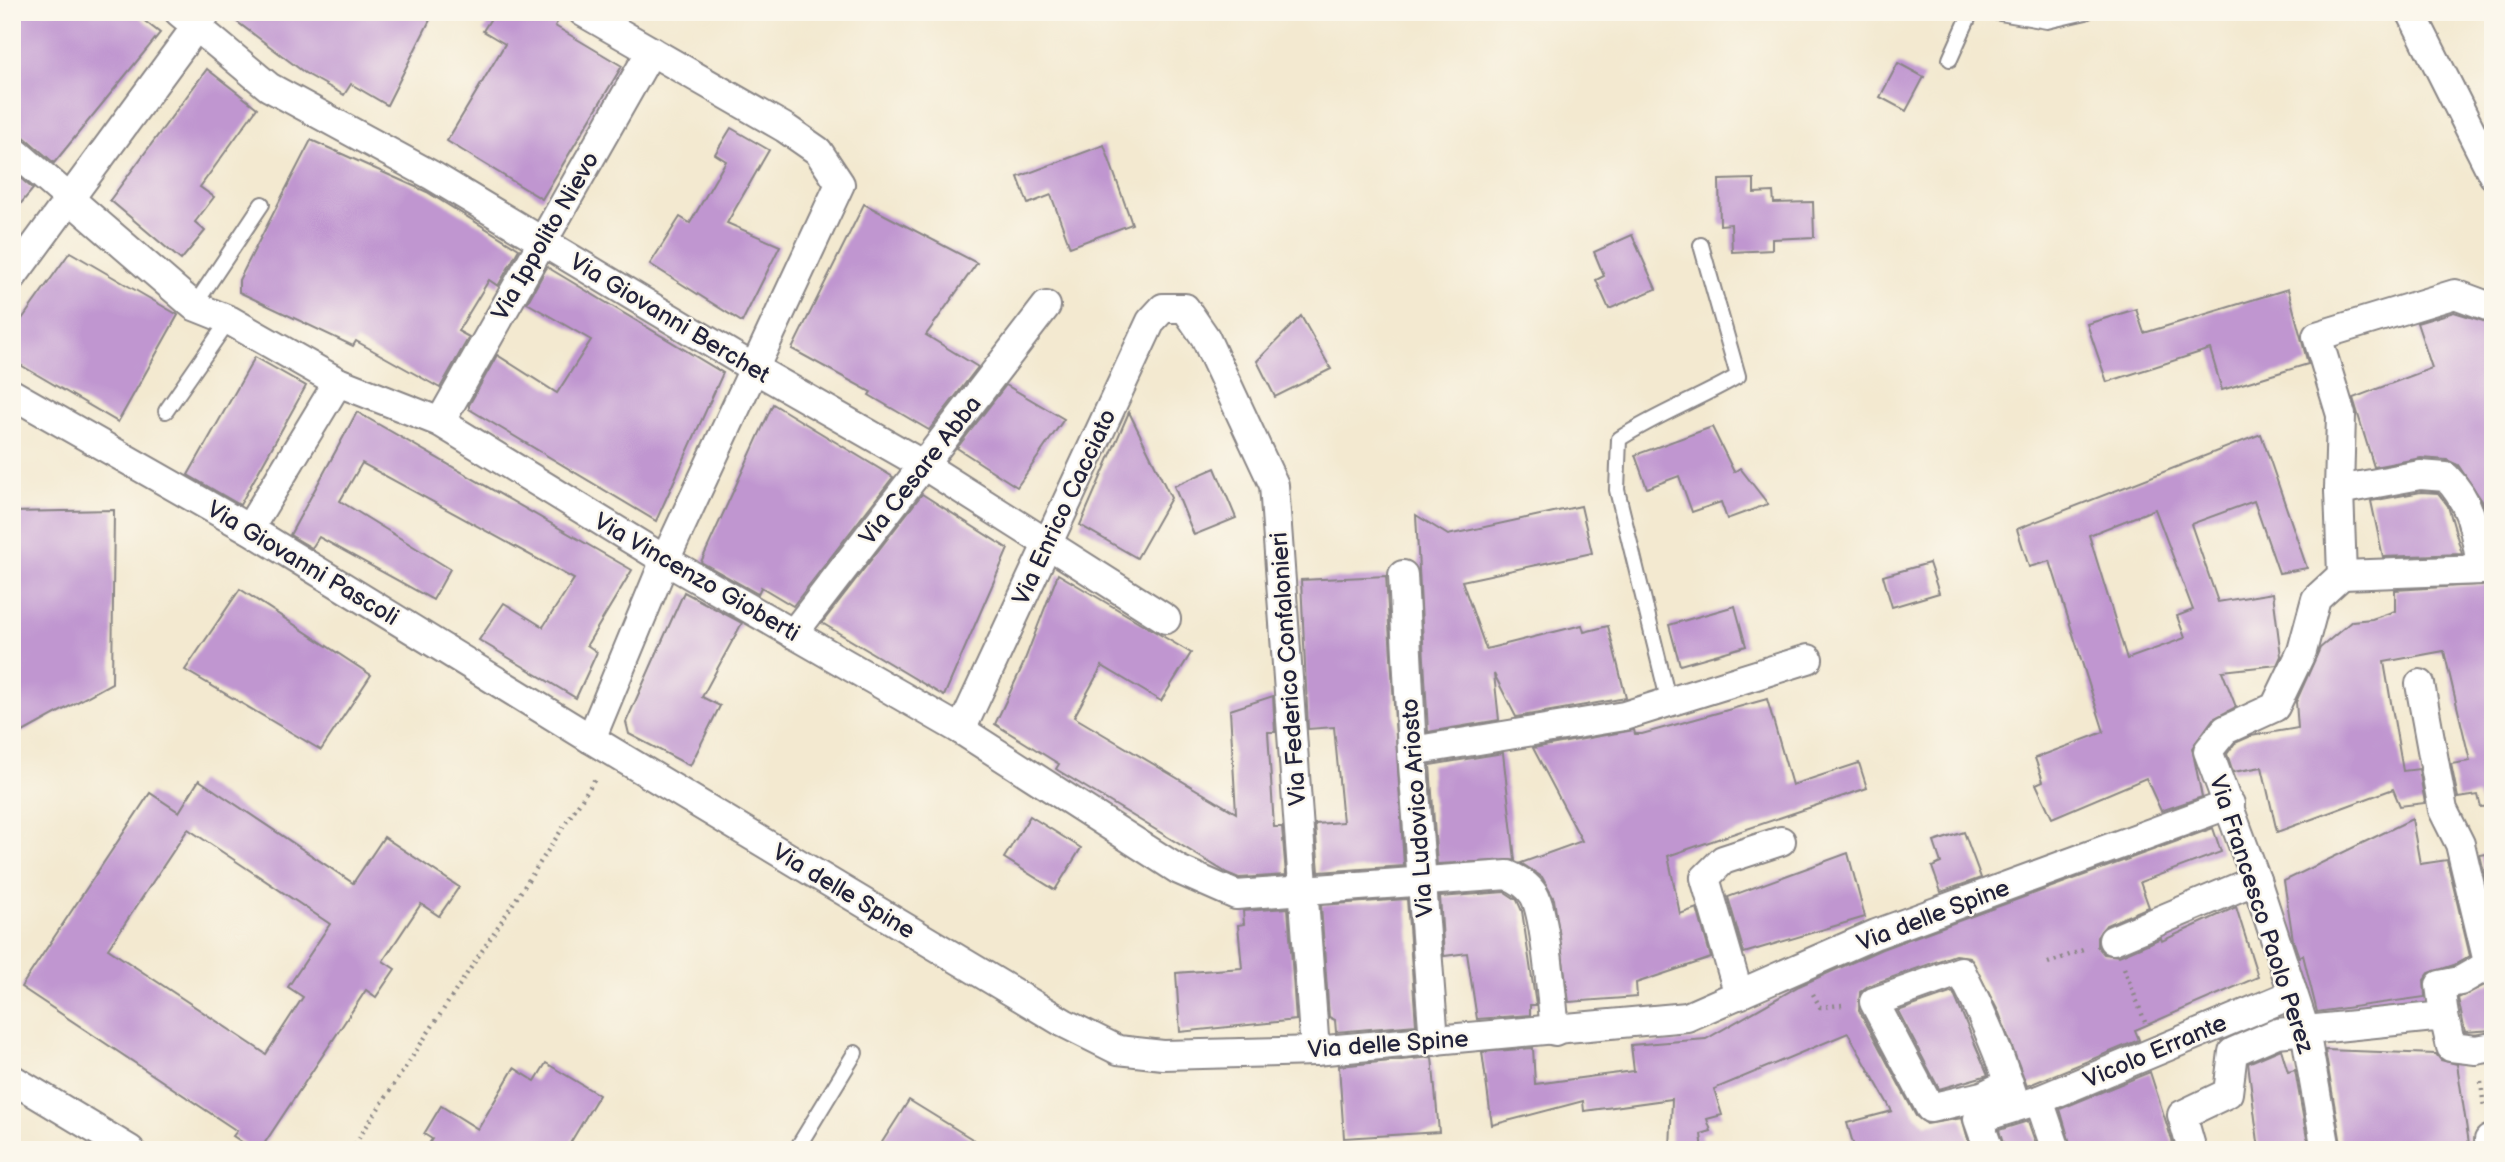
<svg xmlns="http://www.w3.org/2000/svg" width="2505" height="1162" font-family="'Balsamiq Sans',sans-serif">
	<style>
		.building { fill: #c096d0; fill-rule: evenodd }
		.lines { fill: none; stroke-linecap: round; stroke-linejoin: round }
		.service-casing { stroke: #8a8686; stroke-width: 18 }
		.minor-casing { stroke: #8a8686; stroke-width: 32 }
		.path { stroke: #8a8686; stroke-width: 4.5; stroke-dasharray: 2 5; stroke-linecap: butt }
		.service { stroke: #fff; stroke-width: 14 }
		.minor { stroke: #fff; stroke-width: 28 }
		.labels { text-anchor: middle; stroke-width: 5; stroke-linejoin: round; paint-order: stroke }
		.street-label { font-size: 24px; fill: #22223b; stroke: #fbf7ec }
	</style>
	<rect width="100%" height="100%" fill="#fbf7ec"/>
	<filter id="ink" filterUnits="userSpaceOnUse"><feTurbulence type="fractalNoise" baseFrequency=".0143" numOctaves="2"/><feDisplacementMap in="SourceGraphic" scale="14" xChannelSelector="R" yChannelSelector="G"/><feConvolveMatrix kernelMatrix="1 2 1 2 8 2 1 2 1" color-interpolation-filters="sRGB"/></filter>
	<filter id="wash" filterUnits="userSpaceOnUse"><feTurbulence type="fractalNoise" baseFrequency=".00686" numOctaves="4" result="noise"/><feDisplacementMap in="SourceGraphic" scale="28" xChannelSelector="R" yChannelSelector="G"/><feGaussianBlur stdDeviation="1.57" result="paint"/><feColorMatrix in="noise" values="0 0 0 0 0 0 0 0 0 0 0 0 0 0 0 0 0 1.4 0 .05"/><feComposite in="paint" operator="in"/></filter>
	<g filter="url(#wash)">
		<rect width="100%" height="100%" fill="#f3e9d0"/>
		<g id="blocks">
			<!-- building -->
			<g class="building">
				<path d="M12 12H133L160 33 54 163 23 136 12 133Z"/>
				<path d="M224 12H434L387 105 351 84 344 95 305 73Z"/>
				<path d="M495 12H563L555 26 622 66 542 199 447 141 505 44 483 31Z"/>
				<path d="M1898 63 1924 77 1906 111 1880 97Z"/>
				<path d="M207 69 257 108 200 187 214 197 195 222 205 231 181 260 110 200Z"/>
				<path d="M731 128 769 150 727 223 780 246 742 322 650 264 680 217 690 223 726 161 715 154Z"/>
				<path d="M311 140 427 192 519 249 498 286 489 280 458 331 469 337 440 388 356 341 353 346 239 292V280Z"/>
				<path d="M1104 145 1132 224 1070 247 1051 195 1028 204 1018 177Z"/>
				<path d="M12 171 33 189 12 214Z"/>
				<path d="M1754 179V193L1773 192 1774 203 1813 202 1814 237 1772 239V250L1732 252 1731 224 1720 225 1719 180Z"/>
				<path d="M864 204 977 263 926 335 978 367 929 430 869 395 871 392 792 349Z"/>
				<path d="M1632 235 1656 289 1609 309 1596 280 1604 276 1594 252Z"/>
				<path d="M70 252 178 315 118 422 12 360V333Z"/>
				<path d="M547 267 723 373 656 521 469 409V405L497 355 557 393 591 340 527 303Z"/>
				<path d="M2288 289 2308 364 2222 390 2210 349 2107 382 2087 324 2136 309 2144 333Z"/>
				<path d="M2454 312 2493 324V537L2482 501 2458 465 2447 460 2421 458 2374 467 2353 398 2432 368 2417 323Z"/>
				<path d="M1301 316 1331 369 1275 397 1257 361Z"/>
				<path d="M255 357 306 386 240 505 188 475Z"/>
				<path d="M1006 385 1064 419 1017 487 957 448Z"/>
				<path d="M773 404 893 477 793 606 761 587 758 594 701 562Z"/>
				<path d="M357 412 632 570 587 645 597 652 576 698 479 640 504 603 543 627 574 579 362 463 340 501 450 569 433 600 319 537 312 548 290 535Z"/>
				<path d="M1129 412 1171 498 1137 558 1080 525Z"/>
				<path d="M1712 427 1734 472 1740 468 1768 504 1727 519 1721 502 1692 512 1679 476 1647 488 1635 455Z"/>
				<path d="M2261 434 2307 568 2279 573 2254 501 2191 524 2218 602 2273 593 2281 656 2277 665 2222 671 2236 707 2213 719 2192 748 2202 797 2161 811 2146 778 2052 818 2036 784 2043 781 2035 758 2104 732 2050 561 2029 567 2017 529ZM2155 509 2193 610 2177 616 2185 638 2127 659 2089 535Z"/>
				<path d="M1215 468 1236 518 1194 535 1174 486Z"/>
				<path d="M2421 492 2438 493 2448 506 2462 554 2383 557 2371 501Z"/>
				<path d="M922 494 1008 549 944 696 822 623Z"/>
				<path d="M1581 506 1592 553 1462 581 1486 649 1582 625 1584 632 1608 626 1626 698 1516 717 1494 674 1499 720 1428 732 1416 515 1448 535Z"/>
				<path d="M114 510 112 683 12 738V512Z"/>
				<path d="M1929 563 1939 593 1892 607 1883 576Z"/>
				<path d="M1058 574 1191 653 1161 701 1102 666 1074 717 1236 813 1230 710 1273 696 1275 732H1268L1271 780 1274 827H1282L1286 875 1239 878 1227 873 1059 771 1056 769 1059 764 995 724 1022 667Z"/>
				<path d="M1386 576 1404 866 1319 872 1315 824 1343 822 1334 727 1308 729 1301 580Z"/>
				<path d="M2493 584V806L2481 807 2478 795 2458 798 2451 764 2470 761 2444 651 2384 662 2403 771 2419 769 2425 803 2400 806 2393 789 2277 832 2262 767 2233 772 2227 754 2235 743 2251 736 2298 728 2296 702 2320 648 2352 621 2372 619 2395 611V590Z"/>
				<path d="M240 589 371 675 321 750 185 670Z"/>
				<path d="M684 592 742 623 702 697 720 706 690 766 629 734 626 722Z"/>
				<path d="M1735 606 1746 646 1680 665 1669 625Z"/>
				<path d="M1767 699 1792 785 1859 763 1867 788 1668 856 1680 914 1697 908 1711 958 1636 983 1637 997 1569 1002 1554 899 1542 877 1521 863 1582 841 1533 748 1634 730 1635 734H1642Z"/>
				<path d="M1503 753 1515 860 1437 864 1430 765Z"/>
				<path d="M199 780 353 883 384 837 459 887 439 916 421 904 383 961 395 969 376 997 366 990 260 1150H254L233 1136 237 1131 21 987 150 793 179 812ZM188 829 330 924 288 987 303 997 266 1054 108 949Z"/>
				<path d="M1030 816 1081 848 1055 890 1004 858Z"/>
				<path d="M2412 819 2420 864 2447 860 2470 956 2454 965 2429 973 2424 980 2425 997 2317 1012 2303 955 2299 957 2293 940 2284 881Z"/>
				<path d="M2213 828 2221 852 2140 882 2149 907 2106 925 2097 937V946L2104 954 2119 956 2161 938 2162 941 2236 907 2258 977 2135 1030 2139 1040 2027 1086 1999 1013 1970 957 1955 955 1868 986 1860 992 1859 1010 1916 1116 1927 1124 1962 1118 1971 1150H1855L1847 1123 1892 1111 1848 1033 1714 1089 1722 1115 1707 1119 1711 1131 1701 1134 1703 1150H1670L1672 1099 1584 1111 1583 1101 1492 1125 1482 1052 1533 1048 1535 1084 1634 1071 1631 1045 1706 1039 1799 986 1882 949Z"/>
				<path d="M1964 832 1981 878 1941 892 1932 867 1941 863 1934 842Z"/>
				<path d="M1848 853 1865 917 1744 953 1728 897Z"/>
				<path d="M2493 853V910L2480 855Z"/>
				<path d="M1505 892 1517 900 1522 911 1536 1005H1530V1015L1477 1019 1467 953 1444 956 1440 897Z"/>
				<path d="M1407 899 1416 1025 1336 1032 1335 1020 1329 1017 1321 905Z"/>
				<path d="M1288 908 1296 1020 1180 1032 1176 973 1242 968 1238 925 1244 924 1243 911Z"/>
				<path d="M2493 981V1030L2465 1032 2458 998Z"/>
				<path d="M1953 992 1988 1075 1939 1089 1898 1011Z"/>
				<path d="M2281 1049 2288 1072 2295 1070 2309 1150H2259L2248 1063Z"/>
				<path d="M2325 1050 2436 1054 2441 1060 2457 1064 2470 1150H2342Z"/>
				<path d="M1432 1057 1439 1132 1344 1138 1339 1066Z"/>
				<path d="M546 1063 599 1095 566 1150H425L432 1139 424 1134 441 1106 478 1129 514 1068 535 1081Z"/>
				<path d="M2150 1072 2175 1150H2072L2060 1109Z"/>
				<path d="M909 1100 990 1150H877Z"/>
				<path d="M2028 1121 2038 1150H2005L1999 1130Z"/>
			</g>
		</g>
	</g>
	<g filter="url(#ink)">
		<use href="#blocks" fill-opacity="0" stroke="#8a8686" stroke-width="2"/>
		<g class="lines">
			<!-- service casing -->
			<g class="service-casing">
				<g id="service">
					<path d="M1994 12 2047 21 2086 12"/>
					<path d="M1950 59 1971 12"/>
					<path d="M194 306 262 204"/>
					<path d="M166 411 229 320"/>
					<path d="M1669 703 1617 490 1619 439C1657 414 1699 399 1738 376L1701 245"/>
					<path d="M796 1150 855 1053"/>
				</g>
			</g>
			<!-- minor casing -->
			<g class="minor-casing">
				<g id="minor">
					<path d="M179 12 269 87 433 176 755 369 925 466 1166 619"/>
					<path d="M583 12 785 128 818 151 840 184 665 560 591 739"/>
					<path d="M2411 12 2493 175"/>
					<path d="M12 149 194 306 229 320 338 382 440 422 665 560 961 730 1179 870 1236 895 1508 875C1519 880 1528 885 1534 895 1546 915 1552 1003 1555 1031"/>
					<path d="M12 277 207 12"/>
					<path d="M12 394 249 529 591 739 1064 1023 1118 1050 1163 1055 1315 1051 1687 1017 1876 934 2230 804"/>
					<path d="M440 422 651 51"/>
					<path d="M2339 490 2420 475 2446 477C2473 504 2475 533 2482 570"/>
					<path d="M249 529 338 382"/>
					<path d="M1403 575 1412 751 1434 1041"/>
					<path d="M2342 575 2482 570 2493 566"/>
					<path d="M793 634 1046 306"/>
					<path d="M2420 684 2443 810 2460 844 2488 962"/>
					<path d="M961 730 1151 321 1163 308H1185L1205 337 1274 485 1315 1051"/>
					<path d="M1412 751 1624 716 1808 659"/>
					<path d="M2113 940 2256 880"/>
					<path d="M1739 995 1705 878 1723 860 1781 841"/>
					<path d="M2444 1016 2440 985 2460 981 2493 962"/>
					<path d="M12 1079 130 1150"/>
					<path d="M2009 1083 1982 1096 1930 1108 1874 1002 1961 971C1983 1014 2001 1058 2016 1105"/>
					<path d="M2039 1100 2056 1150"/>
					<path d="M2489 1140 2490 1150"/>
					<path d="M1989 1150 1978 1119 2039 1100 2293 994"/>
					<path d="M2192 1150 2182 1115 2228 1093 2233 1052 2277 1033 2444 1016 2451 1047 2476 1050 2493 1047"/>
					<path d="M2326 1150 2305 1030 2256 880 2208 751 2225 730 2275 707 2302 651 2316 599 2342 575 2339 490 2341 415 2317 336 2455 294 2493 308"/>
				</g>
			</g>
			<!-- path -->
			<g class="path">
				<path d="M2048 963 2083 950"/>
				<path d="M2124 968 2145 1022"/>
				<path d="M1813 994 1820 1007 1842 1005"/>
				<path d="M2481 1082 2484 1108"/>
				<path d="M351 1150 595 779"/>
			</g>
			<!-- service -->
			<use href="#service" class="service"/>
			<!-- minor -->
			<use href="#minor" class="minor"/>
		</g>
	</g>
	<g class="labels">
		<!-- street labels -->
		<g class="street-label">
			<text transform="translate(545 236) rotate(-60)" y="8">Via Ippolito Nievo</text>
			<text transform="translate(670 318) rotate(31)" y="8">Via Giovanni Berchet</text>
			<text transform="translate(920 470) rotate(-52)" y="8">Via Cesare Abba</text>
			<text transform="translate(1064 507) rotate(-65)" y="8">Via Enrico Cacciato</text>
			<text transform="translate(303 563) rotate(31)" y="8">Via Giovanni Pascoli</text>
			<text transform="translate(697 577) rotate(30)" y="8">Via Vincenzo Gioberti</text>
			<text transform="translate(1288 669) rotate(-94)" y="8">Via Federico Confalonieri</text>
			<text transform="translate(1417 808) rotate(-94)" y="8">Via Ludovico Ariosto</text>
			<text transform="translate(844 891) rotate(31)" y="8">Via delle Spine</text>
			<text transform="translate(2262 914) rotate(72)" y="8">Via Francesco Paolo Perez</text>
			<text transform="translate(1933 915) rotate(-21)" y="8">Via delle Spine</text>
			<text transform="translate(1388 1044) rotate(-4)" y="8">Via delle Spine</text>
			<text transform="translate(2155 1051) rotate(-23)" y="8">Vicolo Errante</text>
		</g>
	</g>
	<!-- margin -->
	<rect width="2505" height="1162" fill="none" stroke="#fbf7ec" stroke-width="42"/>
</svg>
